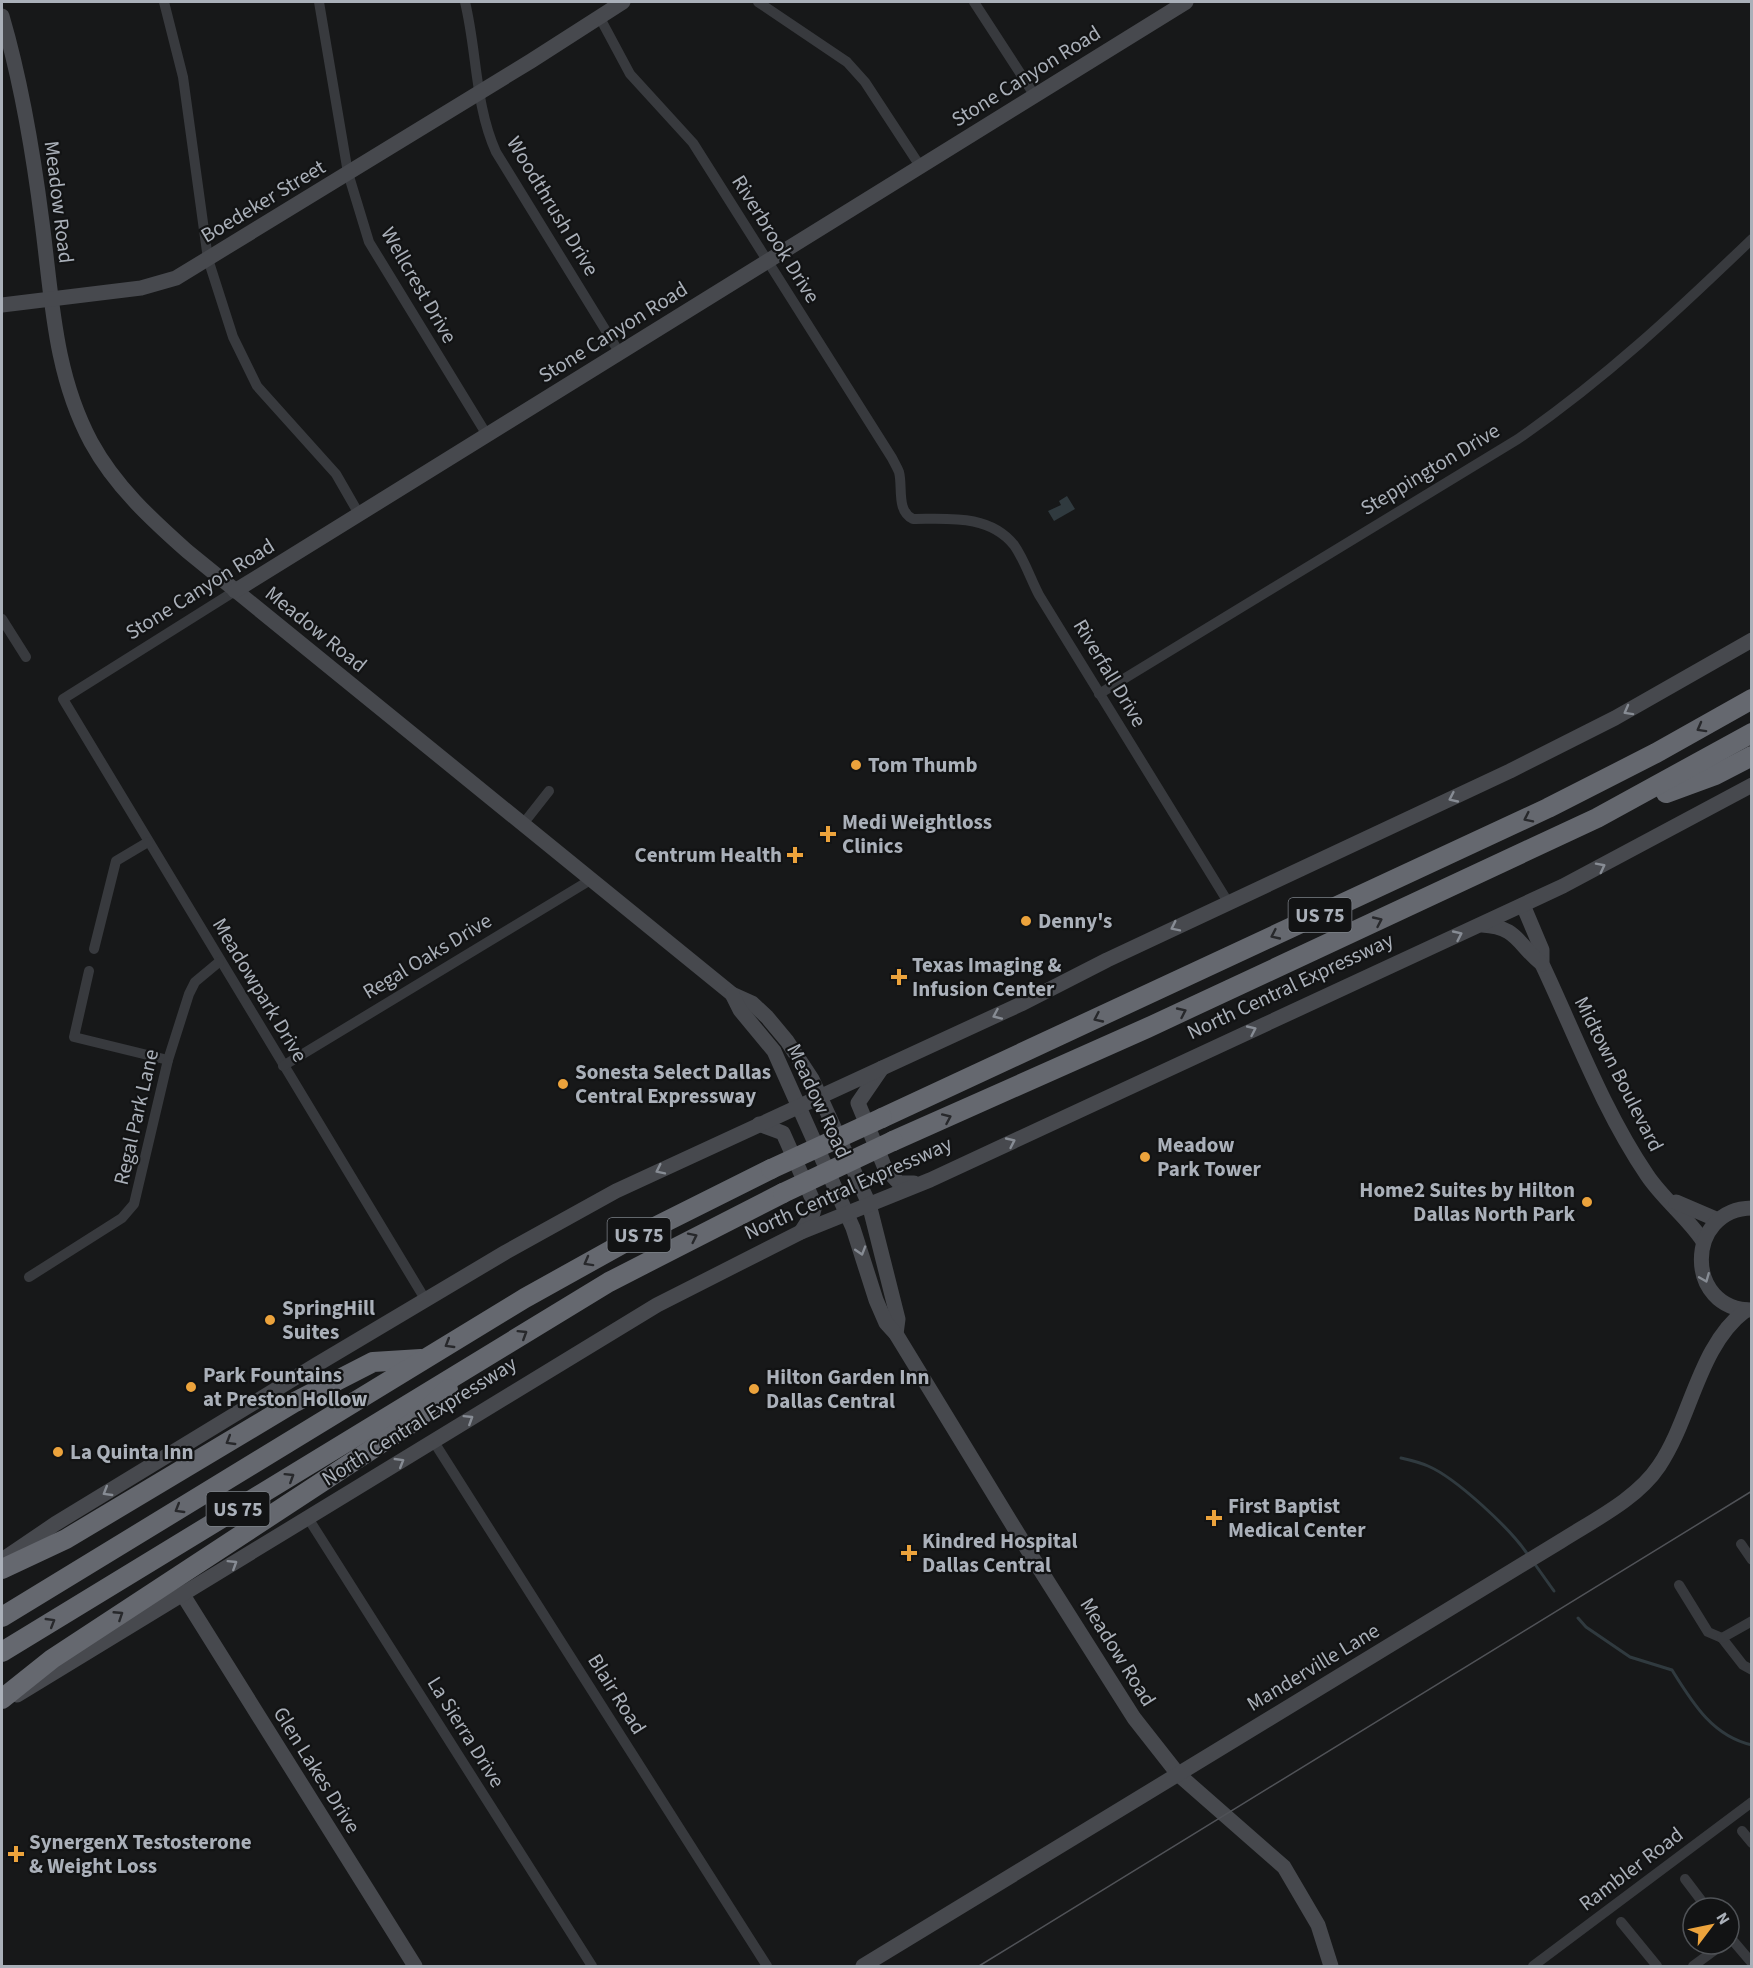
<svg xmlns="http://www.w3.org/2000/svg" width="1753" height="1968" font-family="'Source Sans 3',sans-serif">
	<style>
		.water { fill: #303a3f }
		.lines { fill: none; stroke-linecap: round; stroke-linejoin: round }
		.stream { stroke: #303a3f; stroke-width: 3 }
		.street { stroke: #383a3e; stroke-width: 10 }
		.secondary { stroke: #47494e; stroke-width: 15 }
		.highway { stroke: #65686f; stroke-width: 20 }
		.tram { stroke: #505257; stroke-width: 1.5 }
		.highway-bridge { stroke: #65686f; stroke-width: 20 }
		.oneway { stroke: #878c94 }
		.oneway2 { stroke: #27282b }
		.poi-dot { fill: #eca33c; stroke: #121314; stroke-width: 2 }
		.labels { text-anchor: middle; stroke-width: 4.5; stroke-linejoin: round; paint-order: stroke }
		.shield { fill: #121314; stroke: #7c8188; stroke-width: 1.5 }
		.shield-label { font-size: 20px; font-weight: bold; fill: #aab0b9 }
		.street-label { font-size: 21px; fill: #aab0b9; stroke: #121314 }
		.poi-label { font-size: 21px; font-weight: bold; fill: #aab0b9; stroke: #121314; text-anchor: start }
	</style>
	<rect width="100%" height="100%" fill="#171819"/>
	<!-- water -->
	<path class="water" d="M1067 496 1075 509 1054 521 1048 511 1061 505 1059 501Z"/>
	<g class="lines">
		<!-- stream -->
		<g class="stream">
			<path d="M1401 1458C1410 1460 1419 1462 1428 1466 1456 1478 1511 1529 1528 1555"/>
			<path d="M1534 1563 1554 1591"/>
			<path d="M1578 1618 1586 1627 1630 1657 1672 1670C1692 1702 1712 1736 1752 1745"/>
		</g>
		<!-- street -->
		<g class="street">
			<path d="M164 2 183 77 208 259 233 337 257 386 336 474 359 514"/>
			<path d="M319 2 348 173 369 242 487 435"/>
			<path d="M465 2C477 51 475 106 496 152L619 352"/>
			<path d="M758 2 847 62 865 82 920 166"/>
			<path d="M974 2 1035 96"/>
			<path d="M600 18 630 74 693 143 892 458C894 462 897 467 899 472 903 487 896 511 913 519 948 519 989 514 1014 545 1024 559 1031 580 1039 595L1228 902"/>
			<path d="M235 591 63 699 425 1299"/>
			<path d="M2 619 26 657"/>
			<path d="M1099 694 1518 439C1606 378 1675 313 1752 239"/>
			<path d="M523 824 549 791"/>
			<path d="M94 949 116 861 148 842"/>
			<path d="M89 971 74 1037 168 1060"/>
			<path d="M283 1066 592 879"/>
			<path d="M29 1277 122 1218 134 1204 168 1060 189 994 195 982 219 962"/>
			<path d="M434 1442 767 1966"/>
			<path d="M308 1518 592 1966"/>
			<path d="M1741 1544 1752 1560"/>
			<path d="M1679 1585 1708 1632 1722 1638 1743 1665 1752 1670"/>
			<path d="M1722 1638 1752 1621"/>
			<path d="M1742 1831 1752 1843"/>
			<path d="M1685 1879 1707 1908"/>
			<path d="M1621 1922 1657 1966"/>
			<path d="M1729 1936 1752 1963"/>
			<path d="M1533 1966 1752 1802"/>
			<path d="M1693 1966 1723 1944"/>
		</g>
		<!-- secondary -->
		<g class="secondary">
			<path d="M2 16C22 84 33 151 42 222 52 298 54 373 91 442 115 486 151 519 187 551L732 994 752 1003 767 1017 787 1041 812 1079 869 1204 898 1319 896 1334"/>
			<path d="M2 305 141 288 176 278 531 61 623 2"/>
			<path d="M235 591 1186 2"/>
			<path d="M1523 905 1542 950V964C1575 1034 1603 1110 1647 1175 1663 1199 1687 1217 1703 1241"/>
			<path d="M1482 925C1518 927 1517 944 1542 964"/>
			<path d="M732 994 740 1010 774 1051 853 1228 876 1300 886 1323 896 1334 1034 1560 1134 1718 1178 1774 1284 1867 1318 1925 1331 1966"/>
			<path d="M882 1068 858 1103 885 1168 899 1183H914"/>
			<path d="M759 1124 783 1133 815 1205 813 1213 801 1232"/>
			<path d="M1676 1202 1718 1220"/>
			<path d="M1752 1208C1685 1209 1684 1310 1752 1310"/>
			<path d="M2 1560 55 1524 316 1365 506 1252 616 1191 1021 1004 1107 960 1510 771 1615 718 1752 640"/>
			<path d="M183 1595 415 1966"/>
			<path d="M17 1695 657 1305 801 1232 930 1180 1563 886 1752 785"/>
			<path d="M863 1966 1561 1541C1594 1520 1637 1499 1659 1466 1692 1417 1698 1346 1746 1310"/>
		</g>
		<!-- highway -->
		<g class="highway">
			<path d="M1666 793 1715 775 1752 756"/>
			<path d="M882 1118 1548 808 1656 753 1752 699"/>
			<path d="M893 1141 1147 1028 1597 818 1752 733"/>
			<path d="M2 1569 66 1539 295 1402 373 1362 421 1359"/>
			<path d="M2 1617 525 1298 631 1239 771 1169"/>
			<path d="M2 1652 609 1282 783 1193"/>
			<path d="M2 1699 52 1659 418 1419 448 1389"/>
		</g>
		<!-- tram -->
		<path class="tram" d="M979 1966 1752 1491"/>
		<!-- highway-bridge -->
		<g class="highway-bridge">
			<path d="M771 1169 882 1118"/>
			<path d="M783 1193 893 1141"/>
		</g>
	</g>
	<!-- one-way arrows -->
	<defs><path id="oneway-chevron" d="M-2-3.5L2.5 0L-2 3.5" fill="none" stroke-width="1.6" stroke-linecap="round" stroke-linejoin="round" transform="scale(1.5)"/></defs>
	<g class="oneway">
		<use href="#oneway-chevron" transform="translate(1628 711) rotate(151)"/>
		<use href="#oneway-chevron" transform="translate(1453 798) rotate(155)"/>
		<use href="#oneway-chevron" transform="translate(1601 867) rotate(-27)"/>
		<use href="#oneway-chevron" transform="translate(1175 927) rotate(154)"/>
		<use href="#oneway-chevron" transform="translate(1458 935) rotate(-25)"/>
		<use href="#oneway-chevron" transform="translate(997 1015) rotate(156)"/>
		<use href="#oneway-chevron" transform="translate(1252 1030) rotate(-25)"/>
		<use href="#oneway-chevron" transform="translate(1011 1142) rotate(-25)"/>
		<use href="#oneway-chevron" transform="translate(660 1170) rotate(154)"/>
		<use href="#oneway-chevron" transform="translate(861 1251) rotate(73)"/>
		<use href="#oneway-chevron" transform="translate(1705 1278) rotate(68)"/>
		<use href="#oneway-chevron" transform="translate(469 1419) rotate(-32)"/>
		<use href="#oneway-chevron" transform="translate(400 1462) rotate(-31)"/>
		<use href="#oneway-chevron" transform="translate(107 1492) rotate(149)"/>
		<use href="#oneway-chevron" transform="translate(233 1564) rotate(-32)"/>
	</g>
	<g class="oneway2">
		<use href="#oneway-chevron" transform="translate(1701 728) rotate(151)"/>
		<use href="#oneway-chevron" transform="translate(1528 818) rotate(154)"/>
		<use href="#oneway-chevron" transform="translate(1378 921) rotate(-25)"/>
		<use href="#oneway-chevron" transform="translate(1275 935) rotate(155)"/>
		<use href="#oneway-chevron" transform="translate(1182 1012) rotate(-25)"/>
		<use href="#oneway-chevron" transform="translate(1098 1018) rotate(155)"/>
		<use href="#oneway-chevron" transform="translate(947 1118) rotate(-24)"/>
		<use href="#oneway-chevron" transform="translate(693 1237) rotate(-26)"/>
		<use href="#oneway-chevron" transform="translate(588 1262) rotate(151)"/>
		<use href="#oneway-chevron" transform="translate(523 1334) rotate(-32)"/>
		<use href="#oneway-chevron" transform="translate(449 1344) rotate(149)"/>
		<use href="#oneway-chevron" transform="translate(230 1441) rotate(149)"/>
		<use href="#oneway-chevron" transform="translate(290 1477) rotate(-32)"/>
		<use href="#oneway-chevron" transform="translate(179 1509) rotate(149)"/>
		<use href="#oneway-chevron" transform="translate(119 1615) rotate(-33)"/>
		<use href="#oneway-chevron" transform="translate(51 1622) rotate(-31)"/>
	</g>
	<!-- markers -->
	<g class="poi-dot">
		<circle cx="856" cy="765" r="6"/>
		<path d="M825 825h6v6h6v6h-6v6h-6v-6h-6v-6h6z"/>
		<path d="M792 846h6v6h6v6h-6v6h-6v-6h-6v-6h6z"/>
		<circle cx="1026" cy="921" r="6"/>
		<path d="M896 968h6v6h6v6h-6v6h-6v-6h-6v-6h6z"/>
		<circle cx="563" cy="1084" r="6"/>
		<circle cx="1145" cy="1157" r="6"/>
		<circle cx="1587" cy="1202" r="6"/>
		<circle cx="270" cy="1320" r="6"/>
		<circle cx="191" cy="1387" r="6"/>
		<circle cx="754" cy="1389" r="6"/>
		<circle cx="58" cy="1452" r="6"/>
		<path d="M1211 1509h6v6h6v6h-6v6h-6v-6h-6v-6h6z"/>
		<path d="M906 1544h6v6h6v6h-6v6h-6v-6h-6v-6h6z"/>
		<path d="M13 1845h6v6h6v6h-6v6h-6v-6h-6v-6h6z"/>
	</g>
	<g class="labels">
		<!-- shield labels -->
		<g class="shield">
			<rect x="1288.5" y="898" width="63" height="34" rx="4.5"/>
			<rect x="607.5" y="1218" width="63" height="34" rx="4.5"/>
			<rect x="206.5" y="1492" width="63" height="34" rx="4.5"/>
		</g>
		<g class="shield-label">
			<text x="1320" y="922">US 75</text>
			<text x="639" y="1242">US 75</text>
			<text x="238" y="1516">US 75</text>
		</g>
		<!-- street labels -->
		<g class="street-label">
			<text transform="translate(1026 76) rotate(-32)" y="7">Stone Canyon Road</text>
			<text transform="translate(263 201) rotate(-31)" y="7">Boedeker Street</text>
			<text transform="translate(59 202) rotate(83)" y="7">Meadow Road</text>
			<text transform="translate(553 206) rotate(59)" y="7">Woodthrush Drive</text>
			<text transform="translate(776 239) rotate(58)" y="7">Riverbrook Drive</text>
			<text transform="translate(419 285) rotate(60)" y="7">Wellcrest Drive</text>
			<text transform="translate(613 332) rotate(-32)" y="7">Stone Canyon Road</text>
			<text transform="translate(1430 469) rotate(-31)" y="7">Steppington Drive</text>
			<text transform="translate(200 589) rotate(-32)" y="7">Stone Canyon Road</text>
			<text transform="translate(316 629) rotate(39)" y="7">Meadow Road</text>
			<text transform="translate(1110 673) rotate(59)" y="7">Riverfall Drive</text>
			<text transform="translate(427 956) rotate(-31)" y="7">Regal Oaks Drive</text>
			<text transform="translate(1290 986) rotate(-25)" y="7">North Central Expressway</text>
			<text transform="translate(260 990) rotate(59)" y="7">Meadowpark Drive</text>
			<text transform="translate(1619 1074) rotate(63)" y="7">Midtown Boulevard</text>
			<text transform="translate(819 1101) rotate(65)" y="7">Meadow Road</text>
			<text transform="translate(136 1117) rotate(-77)" y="7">Regal Park Lane</text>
			<text transform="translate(848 1188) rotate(-24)" y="7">North Central Expressway</text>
			<text transform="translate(419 1421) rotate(-32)" y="7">North Central Expressway</text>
			<text transform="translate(1118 1652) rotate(58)" y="7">Meadow Road</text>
			<text transform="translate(1313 1667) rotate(-31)" y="7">Manderville Lane</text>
			<text transform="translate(617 1694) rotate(58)" y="7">Blair Road</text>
			<text transform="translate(466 1732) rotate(58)" y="7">La Sierra Drive</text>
			<text transform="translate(317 1770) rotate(58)" y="7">Glen Lakes Drive</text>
			<text transform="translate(1631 1869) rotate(-37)" y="7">Rambler Road</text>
		</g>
		<!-- poi labels -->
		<g class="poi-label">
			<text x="868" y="772">Tom Thumb</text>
			<text x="842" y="829">Medi Weightloss<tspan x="842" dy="24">Clinics</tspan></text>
			<text x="782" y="862" text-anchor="end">Centrum Health</text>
			<text x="1038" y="928">Denny's</text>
			<text x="912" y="972">Texas Imaging &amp;<tspan x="912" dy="24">Infusion Center</tspan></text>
			<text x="575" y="1079">Sonesta Select Dallas<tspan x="575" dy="24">Central Expressway</tspan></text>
			<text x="1157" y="1152">Meadow<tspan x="1157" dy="24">Park Tower</tspan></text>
			<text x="1575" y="1197" text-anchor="end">Home2 Suites by Hilton<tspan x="1575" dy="24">Dallas North Park</tspan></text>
			<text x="282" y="1315">SpringHill<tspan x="282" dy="24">Suites</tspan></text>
			<text x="203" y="1382">Park Fountains<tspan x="203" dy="24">at Preston Hollow</tspan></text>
			<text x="766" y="1384">Hilton Garden Inn<tspan x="766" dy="24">Dallas Central</tspan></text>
			<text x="70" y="1459">La Quinta Inn</text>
			<text x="1228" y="1513">First Baptist<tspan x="1228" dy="24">Medical Center</tspan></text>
			<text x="922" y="1548">Kindred Hospital<tspan x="922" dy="24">Dallas Central</tspan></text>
			<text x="29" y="1849">SynergenX Testosterone<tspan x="29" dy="24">&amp; Weight Loss</tspan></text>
		</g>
	</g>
	<!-- border -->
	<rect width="1753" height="1968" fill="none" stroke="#aab0b9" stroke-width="6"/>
	<!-- north arrow -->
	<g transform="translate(1711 1926) rotate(58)"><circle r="28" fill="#121314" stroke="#4f5256" stroke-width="1.5"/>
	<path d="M0-4.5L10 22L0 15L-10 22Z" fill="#eca33c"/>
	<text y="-9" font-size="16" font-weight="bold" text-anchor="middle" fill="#aab0b9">N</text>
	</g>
</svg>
